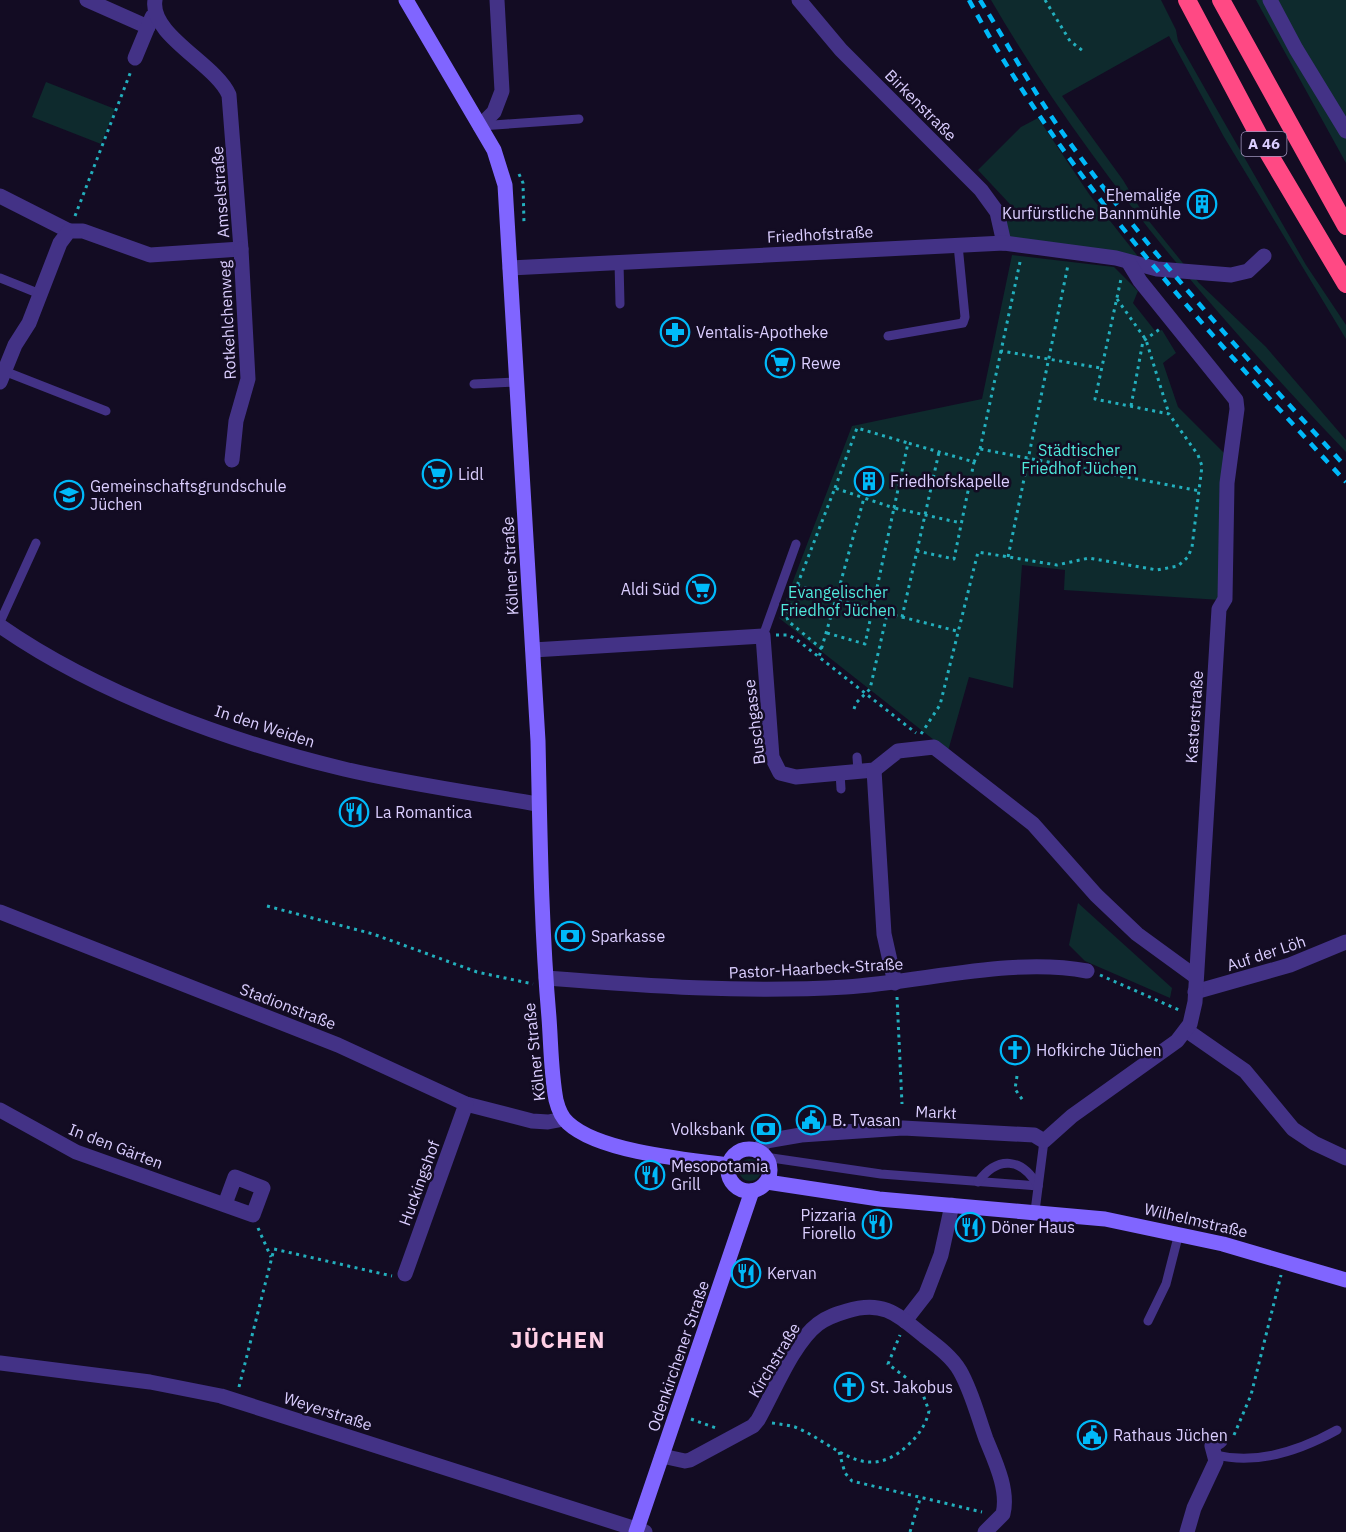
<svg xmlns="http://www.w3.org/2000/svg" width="1346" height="1532" font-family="'IBM Plex Sans',sans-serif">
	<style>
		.green { fill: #0e2a2d }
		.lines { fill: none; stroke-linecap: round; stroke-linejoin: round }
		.path { stroke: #23afbd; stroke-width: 3; stroke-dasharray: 3 4.5; stroke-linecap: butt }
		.lane { stroke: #433286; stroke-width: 9 }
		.street { stroke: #433286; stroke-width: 15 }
		.secondary { stroke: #8065ff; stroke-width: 15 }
		.highway { stroke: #ff4984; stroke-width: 18 }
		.rail { stroke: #00b9f9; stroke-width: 4.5; stroke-dasharray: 9 8; stroke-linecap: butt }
		.labels { text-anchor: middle; stroke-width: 5; stroke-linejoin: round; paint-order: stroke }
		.shield { fill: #130c23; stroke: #9f94bd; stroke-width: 1.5 }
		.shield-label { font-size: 15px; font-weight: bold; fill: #dbceff }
		.street-label { font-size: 16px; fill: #dbceff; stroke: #130c23 }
		.poi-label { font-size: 16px; fill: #dbceff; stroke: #130c23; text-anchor: start }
		.park-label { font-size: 16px; fill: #4fe9db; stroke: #130c23 }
		.district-label { font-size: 22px; font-weight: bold; letter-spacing: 1.5px; fill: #ffd0e6; stroke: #130c23 }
	</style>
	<rect width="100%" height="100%" fill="#130c23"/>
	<!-- green -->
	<g class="green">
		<path d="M991 0H1161L1176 30 1178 41 1208 94 1306 265 1346 325V339L1224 137 1169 36 1062 96 1123 180 1144 215 1199 283 1266 347 1346 440V452C1213 313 1088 167 991 0Z"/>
		<path d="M1256 0H1346V163Z"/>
		<path d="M46 82 115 109 101 144 32 117Z"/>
		<path d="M1038 118 1089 194 1140 259 1009 241 1006 222 1021 216 978 170 1021 127Z"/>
		<path d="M1012 255 1114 267 1138 291 1133 303 1156 332 1162 330 1176 353 1163 363 1178 407 1226 455 1221 600 1064 590 1065 570 1022 565 1013 688 969 677 948 751 779 618 852 426 982 399Z"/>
		<path d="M1078 903 1172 988 1170 998 1085 961 1069 945Z"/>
		<circle cx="750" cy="1170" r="11"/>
	</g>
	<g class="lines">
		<!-- path -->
		<g class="path">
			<path d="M1045 0 1070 41 1083 51"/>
			<path d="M519 174 523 183 524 224"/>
			<path d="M75 216 131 71"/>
			<path d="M1020 262 1001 351 1101 368"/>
			<path d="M1117 299 1146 340 1169 414"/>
			<path d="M1131 406 1143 341 1160 329"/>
			<path d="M980 449 1001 351"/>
			<path d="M835 488 857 428 908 443"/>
			<path d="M917 551 939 452"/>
			<path d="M1008 557 1068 265"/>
			<path d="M797 585 836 599 819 657"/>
			<path d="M887 614 902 617 917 551 954 559 974 462"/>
			<path d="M902 617 957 631"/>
			<path d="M827 633 865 644 894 508 961 523"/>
			<path d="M776 635H788L796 639 916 733"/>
			<path d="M822 649 788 621 786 614 835 488 864 498"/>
			<path d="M854 709 856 703 870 689 887 614 836 599 864 498 894 508 908 443 974 462 980 449 1200 491"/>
			<path d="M921 734 940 705 978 552 1057 565 1089 558 1157 570 1178 566 1188 557 1192 547 1202 466 1198 455 1169 414 1095 399 1121 279"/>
			<path d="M267 906 373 934 477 972 533 984"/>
			<path d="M1100 975 1179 1010"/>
			<path d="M897 997 902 1104"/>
			<path d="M1017 1076 1015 1089 1024 1102"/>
			<path d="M258 1228 271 1257"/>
			<path d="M239 1387 274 1249 392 1276"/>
			<path d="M691 1419 716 1428"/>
			<path d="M772 1423C780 1424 788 1425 795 1427 835 1443 864 1485 907 1446 918 1436 926 1425 929 1411L921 1389 888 1364 900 1335"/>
			<path d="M1234 1435 1251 1395 1281 1275"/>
			<path d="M839 1452 845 1473 852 1481 982 1512"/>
			<path d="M910 1532 920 1499"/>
		</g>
		<!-- lane -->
		<g class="lane">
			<path d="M480 126 579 119"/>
			<path d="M619 262 620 304"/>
			<path d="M0 278 40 294"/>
			<path d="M888 336 963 323 965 317 958 245"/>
			<path d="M4 371 106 411"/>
			<path d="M474 384 517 382"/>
			<path d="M0 622 36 543"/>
			<path d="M763 636 796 544"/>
			<path d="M857 757 858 771"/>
			<path d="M840 773 841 789"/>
			<path d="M765 1157 881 1174 1038 1186"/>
			<path d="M978 1182C998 1155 1022 1158 1038 1186"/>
			<path d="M1035 1211 1044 1141"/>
			<path d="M1148 1321 1166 1284 1179 1233"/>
			<path d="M1216 1455C1257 1465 1301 1450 1337 1430"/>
		</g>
		<!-- street -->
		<g class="street">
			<path d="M87 0 148 27"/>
			<path d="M799 0 841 50 981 190 997 212 1004 243"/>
			<path d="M1270 0 1296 49 1346 131"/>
			<path d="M135 58 152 17"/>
			<path d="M480 126 494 112 502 91 497 0"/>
			<path d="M0 196 69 231"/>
			<path d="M510 268 1004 243 1116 258 1157 269 1231 275 1248 271 1264 256"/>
			<path d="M0 382 15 345 29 323 60 243 69 231H83L150 255 241 249 229 95C216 64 149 35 155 0"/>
			<path d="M232 460 236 421 248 379 241 249"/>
			<path d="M0 626C96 693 230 742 344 769 408 784 473 793 537 804"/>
			<path d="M533 650 763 636 772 757 780 773 796 777 874 770 898 751 934 747 1033 824 1096 895 1137 934 1196 977"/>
			<path d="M874 770 884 934 895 983"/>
			<path d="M0 912 338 1045 466 1104 532 1121 548 1122 564 1119"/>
			<path d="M546 978C649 986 743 993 846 987 924 982 1011 957 1087 971"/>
			<path d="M1195 992 1290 965 1346 942"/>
			<path d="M1186 1030 1245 1071 1293 1129 1314 1143 1346 1158"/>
			<path d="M0 1110 76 1152 253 1215 263 1188 235 1177 225 1204"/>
			<path d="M757 1151 766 1141 801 1135 903 1128 1034 1135 1044 1141 1072 1116 1177 1041 1190 1024 1195 1002 1219 609 1225 599 1227 483 1237 409 1236 400 1140 281 1129 263"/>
			<path d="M405 1274 466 1104"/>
			<path d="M905 1321 926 1294 941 1255 952 1205"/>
			<path d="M0 1363 150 1382 221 1396 645 1532"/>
			<path d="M662 1456 685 1461 690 1460 753 1426 758 1420C774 1392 793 1343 818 1324 827 1317 837 1314 847 1311 883 1300 897 1314 924 1336 937 1346 952 1357 960 1371 972 1392 978 1417 986 1439 995 1461 1009 1490 1003 1514L985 1532"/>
			<path d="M1187 1532 1194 1508 1216 1461 1212 1446 1220 1441"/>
		</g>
		<!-- secondary -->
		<g class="secondary">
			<path d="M406 0 494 150 505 185 538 741C540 833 541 926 549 1018 551 1045 551 1073 556 1100 558 1108 561 1117 568 1123 599 1152 688 1160 730 1165"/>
			<circle cx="749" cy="1170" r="21"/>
			<path d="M767 1182 879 1199 1105 1219 1223 1244 1346 1280"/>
			<path d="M636 1532 752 1191"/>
		</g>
		<!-- highway -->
		<g class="highway">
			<path d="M1187 0 1266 149 1346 284"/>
			<path d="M1221 0 1346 226"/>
		</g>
		<!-- rail -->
		<g class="rail">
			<path d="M969 0C1065 179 1210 334 1346 482"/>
			<path d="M980 0C1009 46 1035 95 1067 139 1151 255 1249 361 1346 467"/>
		</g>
	</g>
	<!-- icons -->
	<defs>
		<g id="building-ring" transform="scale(1.5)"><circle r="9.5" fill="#130c23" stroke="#00b9f9" stroke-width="1.5"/><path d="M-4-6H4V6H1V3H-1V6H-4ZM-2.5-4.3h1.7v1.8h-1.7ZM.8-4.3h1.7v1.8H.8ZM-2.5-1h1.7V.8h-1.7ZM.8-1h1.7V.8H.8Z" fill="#00b9f9"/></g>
		<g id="pharmacy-ring" transform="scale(1.5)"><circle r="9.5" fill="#130c23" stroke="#00b9f9" stroke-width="1.5"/><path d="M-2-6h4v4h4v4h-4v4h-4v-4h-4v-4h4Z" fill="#00b9f9"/></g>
		<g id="supermarket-ring" transform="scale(1.5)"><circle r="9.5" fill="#130c23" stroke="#00b9f9" stroke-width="1.5"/><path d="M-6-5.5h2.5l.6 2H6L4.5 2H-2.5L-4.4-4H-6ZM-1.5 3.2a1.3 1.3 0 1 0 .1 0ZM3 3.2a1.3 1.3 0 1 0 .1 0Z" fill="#00b9f9"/></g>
		<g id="school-ring" transform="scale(1.5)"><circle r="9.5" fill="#130c23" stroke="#00b9f9" stroke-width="1.5"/><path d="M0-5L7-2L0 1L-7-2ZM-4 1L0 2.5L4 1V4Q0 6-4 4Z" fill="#00b9f9"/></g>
		<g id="restaurant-ring" transform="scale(1.5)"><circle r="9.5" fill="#130c23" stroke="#00b9f9" stroke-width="1.5"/><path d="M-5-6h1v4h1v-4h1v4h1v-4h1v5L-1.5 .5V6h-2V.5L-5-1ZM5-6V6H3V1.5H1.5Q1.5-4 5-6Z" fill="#00b9f9"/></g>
		<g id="bank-ring" transform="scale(1.5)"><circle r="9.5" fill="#130c23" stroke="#00b9f9" stroke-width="1.5"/><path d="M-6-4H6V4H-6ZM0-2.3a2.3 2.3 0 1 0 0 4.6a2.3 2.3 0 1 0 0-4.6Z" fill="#00b9f9"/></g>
		<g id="church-ring" transform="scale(1.5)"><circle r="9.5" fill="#130c23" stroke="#00b9f9" stroke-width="1.5"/><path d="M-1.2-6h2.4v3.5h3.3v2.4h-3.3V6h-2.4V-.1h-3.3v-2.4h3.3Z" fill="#00b9f9"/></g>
		<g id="civic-ring" transform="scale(1.5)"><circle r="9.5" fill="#130c23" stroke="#00b9f9" stroke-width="1.5"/><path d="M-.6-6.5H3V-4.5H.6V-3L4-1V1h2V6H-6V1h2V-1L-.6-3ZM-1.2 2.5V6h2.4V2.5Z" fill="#00b9f9"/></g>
	</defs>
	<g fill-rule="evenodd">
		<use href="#building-ring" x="1202" y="204"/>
		<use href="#pharmacy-ring" x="675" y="332"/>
		<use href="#supermarket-ring" x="780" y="363"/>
		<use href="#supermarket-ring" x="437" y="474"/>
		<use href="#building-ring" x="869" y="481"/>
		<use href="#school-ring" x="69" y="495"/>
		<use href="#supermarket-ring" x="701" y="589"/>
		<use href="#restaurant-ring" x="354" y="812"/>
		<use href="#bank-ring" x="570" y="936"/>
		<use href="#church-ring" x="1015" y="1050"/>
		<use href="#civic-ring" x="811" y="1120"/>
		<use href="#bank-ring" x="766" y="1129"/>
		<use href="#restaurant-ring" x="650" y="1175"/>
		<use href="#restaurant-ring" x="877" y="1224"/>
		<use href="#restaurant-ring" x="970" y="1227"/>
		<use href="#restaurant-ring" x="746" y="1273"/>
		<use href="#church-ring" x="849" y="1387"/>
		<use href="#civic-ring" x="1092" y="1435"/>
	</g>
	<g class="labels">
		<!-- shield labels -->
		<rect class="shield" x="1241.5" y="132" width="45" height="24" rx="4.5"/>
		<g class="shield-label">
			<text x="1264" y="149">A 46</text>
		</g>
		<!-- street labels -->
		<g class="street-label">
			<text transform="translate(921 105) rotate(45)" y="6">Birkenstraße</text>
			<text transform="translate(220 192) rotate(-94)" y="6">Amselstraße</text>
			<text transform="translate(820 234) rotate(-3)" y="6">Friedhofstraße</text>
			<text transform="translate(227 320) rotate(-93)" y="6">Rotkehlchenweg</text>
			<text transform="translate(510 566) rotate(-93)" y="6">Kölner Straße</text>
			<text transform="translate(1194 717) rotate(-86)" y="6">Kasterstraße</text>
			<text transform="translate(754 722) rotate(-97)" y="6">Buschgasse</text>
			<text transform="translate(265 726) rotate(18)" y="6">In den Weiden</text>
			<text transform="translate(1266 953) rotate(-18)" y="6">Auf der Löh</text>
			<text transform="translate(816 968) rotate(-3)" y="6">Pastor-Haarbeck-Straße</text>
			<text transform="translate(288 1006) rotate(21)" y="6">Stadionstraße</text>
			<text transform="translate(534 1052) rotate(-96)" y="6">Kölner Straße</text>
			<text transform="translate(936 1112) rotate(3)" y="6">Markt</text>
			<text transform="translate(116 1146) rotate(21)" y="6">In den Gärten</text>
			<text transform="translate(419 1183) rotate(-70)" y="6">Huckingshof</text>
			<text transform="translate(1196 1220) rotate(13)" y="6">Wilhelmstraße</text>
			<text transform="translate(678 1356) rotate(-71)" y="6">Odenkirchener Straße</text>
			<text transform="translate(774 1360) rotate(-59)" y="6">Kirchstraße</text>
			<text transform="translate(328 1411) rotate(18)" y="6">Weyerstraße</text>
		</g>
		<!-- poi labels -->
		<g class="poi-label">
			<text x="1181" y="201" text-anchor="end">Ehemalige<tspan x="1181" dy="18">Kurfürstliche Bannmühle</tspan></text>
			<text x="696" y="338">Ventalis-Apotheke</text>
			<text x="801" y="369">Rewe</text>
			<text x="458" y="480">Lidl</text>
			<text x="890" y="487">Friedhofskapelle</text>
			<text x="90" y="492">Gemeinschaftsgrundschule<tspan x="90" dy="18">Jüchen</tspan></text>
			<text x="680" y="595" text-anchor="end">Aldi Süd</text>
			<text x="375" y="818">La Romantica</text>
			<text x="591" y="942">Sparkasse</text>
			<text x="1036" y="1056">Hofkirche Jüchen</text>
			<text x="832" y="1126">B. Tvasan</text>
			<text x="745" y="1135" text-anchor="end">Volksbank</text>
			<text x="671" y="1172">Mesopotamia<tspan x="671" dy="18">Grill</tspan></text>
			<text x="856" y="1221" text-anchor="end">Pizzaria<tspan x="856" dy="18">Fiorello</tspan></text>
			<text x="991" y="1233">Döner Haus</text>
			<text x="767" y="1279">Kervan</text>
			<text x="870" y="1393">St. Jakobus</text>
			<text x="1113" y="1441">Rathaus Jüchen</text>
		</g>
		<!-- park labels -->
		<g class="park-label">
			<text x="1079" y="456">Städtischer<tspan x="1079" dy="18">Friedhof Jüchen</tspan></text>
			<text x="838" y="598">Evangelischer<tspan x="838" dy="18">Friedhof Jüchen</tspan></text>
		</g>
		<!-- district labels -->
		<g class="district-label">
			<text x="558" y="1348">JÜCHEN</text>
		</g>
	</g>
</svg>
